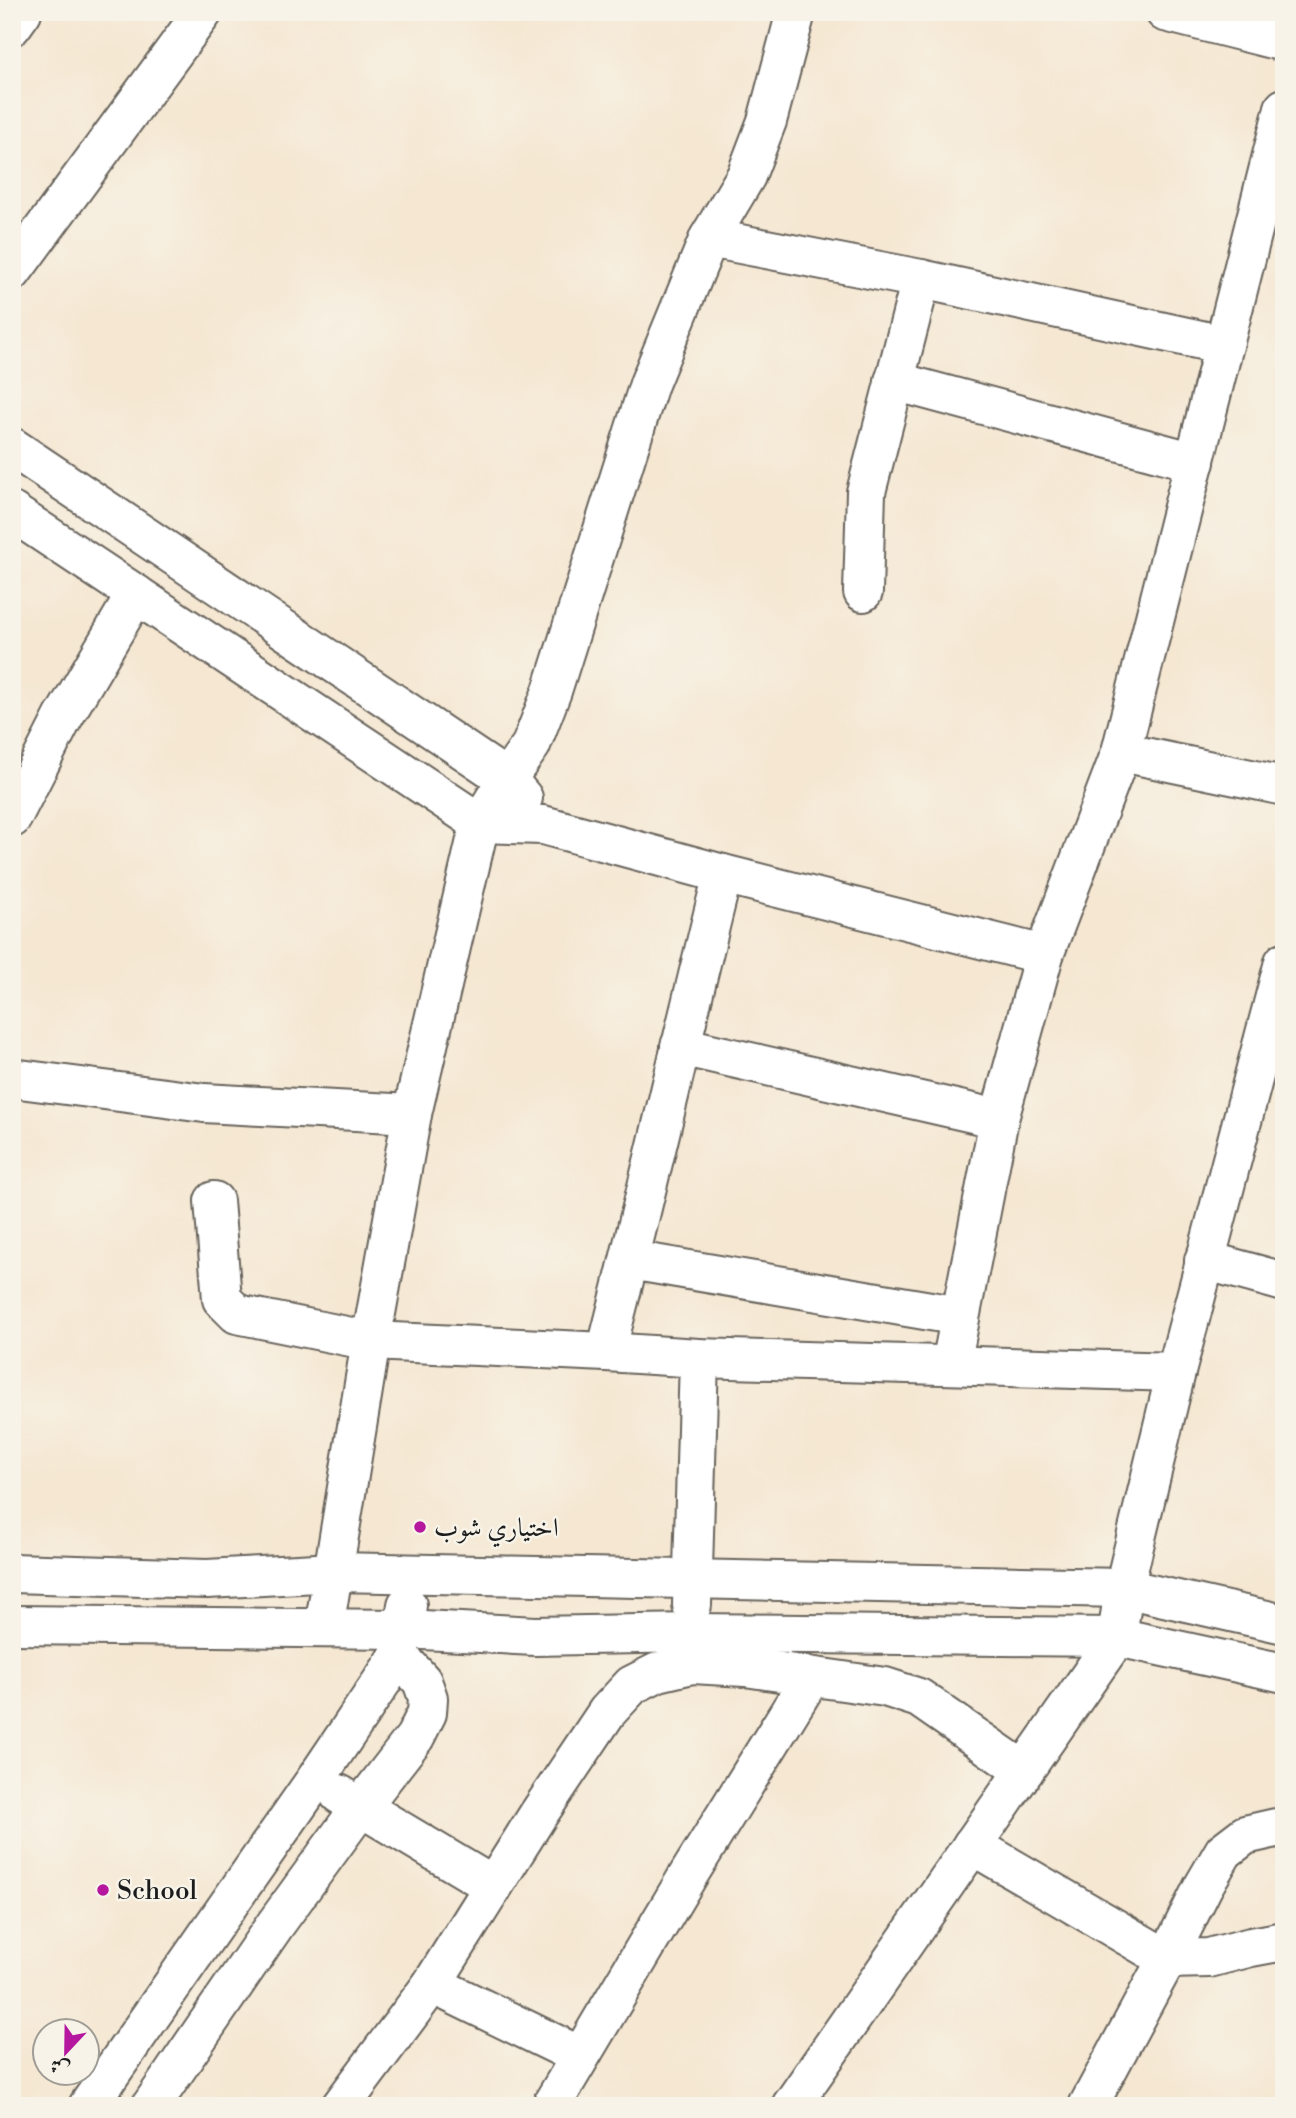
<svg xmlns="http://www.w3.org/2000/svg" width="1296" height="2118" font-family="'Libre Bodoni',Amiri,serif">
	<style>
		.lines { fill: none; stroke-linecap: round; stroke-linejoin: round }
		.minor-casing { stroke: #68635c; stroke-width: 42 }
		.minor { stroke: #fff; stroke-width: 38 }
		.poi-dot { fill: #b5179e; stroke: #f7f3e8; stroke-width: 2.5 }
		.labels { text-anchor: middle; stroke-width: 5; stroke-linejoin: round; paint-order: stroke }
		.poi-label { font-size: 26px; fill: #1c1c1c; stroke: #f7f3e8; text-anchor: start }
	</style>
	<rect width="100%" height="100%" fill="#f7f3e8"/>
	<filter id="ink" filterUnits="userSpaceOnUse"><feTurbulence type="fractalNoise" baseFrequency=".0143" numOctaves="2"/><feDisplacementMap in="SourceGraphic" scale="14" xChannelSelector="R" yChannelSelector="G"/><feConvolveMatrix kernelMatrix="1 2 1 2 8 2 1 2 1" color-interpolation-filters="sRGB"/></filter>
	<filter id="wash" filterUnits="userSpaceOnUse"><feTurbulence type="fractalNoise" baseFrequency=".00686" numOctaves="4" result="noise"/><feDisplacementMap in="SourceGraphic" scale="28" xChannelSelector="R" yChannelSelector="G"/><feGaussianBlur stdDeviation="1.57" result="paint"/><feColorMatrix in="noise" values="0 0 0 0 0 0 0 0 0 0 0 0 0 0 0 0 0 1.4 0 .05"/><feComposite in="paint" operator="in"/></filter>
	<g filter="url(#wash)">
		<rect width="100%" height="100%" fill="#f5e7d2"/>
	</g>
	<g filter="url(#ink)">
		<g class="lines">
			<!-- minor casing -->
			<g class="minor-casing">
				<g id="minor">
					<path d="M1165 12 1284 42"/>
					<path d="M12 26 22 12"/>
					<path d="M709 238 921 279 1224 345"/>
					<path d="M12 272 203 12"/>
					<path d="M894 381 1195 462"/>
					<path d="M12 447 507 779 523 798"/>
					<path d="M12 512 480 823 543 825 723 874 1044 955"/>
					<path d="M863 592 866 492 921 279"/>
					<path d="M1121 752 1284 786"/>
					<path d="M12 818 63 718 136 594"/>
					<path d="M680 1046 999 1119"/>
					<path d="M12 1078 204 1103 412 1114"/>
					<path d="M214 1201 222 1299 237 1314 371 1341 606 1352 699 1358 1176 1372"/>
					<path d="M630 1260 960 1316"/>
					<path d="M1204 1260 1284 1282"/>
					<path d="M606 1352C647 1193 683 1033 723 874"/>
					<path d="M951 1365 999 1119 1044 955 1121 752 1284 108"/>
					<path d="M12 1573 207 1579 335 1572 1124 1588 1284 1624"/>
					<path d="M692 1605 699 1358"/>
					<path d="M12 1625 404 1629 535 1636 691 1633 1117 1637 1284 1673"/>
					<path d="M324 1628 371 1341 412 1114 480 823 507 779 531 745 552 691 649 384 709 238 746 176 767 121 796 12"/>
					<path d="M339 1794 493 1886"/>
					<path d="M972 1845 1167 1959 1209 1958 1251 1947 1284 1941"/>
					<path d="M432 1984 580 2056"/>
					<path d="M88 2106 316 1779 399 1656 407 1605"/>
					<path d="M151 2106 275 1925 360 1808 415 1737 427 1713 428 1698 422 1681 399 1656"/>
					<path d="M341 2106 432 1984 538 1815 607 1712 632 1685 658 1672 692 1664 745 1667 885 1687 919 1698 1024 1771"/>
					<path d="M551 2106 689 1874 811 1677"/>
					<path d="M791 2106 1117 1637 1124 1588 1176 1372 1284 962"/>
					<path d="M1088 2106 1167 1959 1203 1887 1224 1851 1245 1835 1276 1828 1284 1829"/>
				</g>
			</g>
			<!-- minor -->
			<use href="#minor" class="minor"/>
		</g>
	</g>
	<!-- markers -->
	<g class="poi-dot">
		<circle cx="420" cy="1527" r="7"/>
		<circle cx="103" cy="1890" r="7"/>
	</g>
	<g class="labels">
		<!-- poi labels -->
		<g class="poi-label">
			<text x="434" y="1536">اختياري شوب</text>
			<text x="117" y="1899">School</text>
		</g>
	</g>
	<!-- margin -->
	<rect width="1296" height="2118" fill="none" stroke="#f7f3e8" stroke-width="42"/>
	<!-- north arrow -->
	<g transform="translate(66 2052) rotate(202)"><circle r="33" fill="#f7f3e8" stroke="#9f9d96" stroke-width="2"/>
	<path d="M0-5L12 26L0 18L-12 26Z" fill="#b5179e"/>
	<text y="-10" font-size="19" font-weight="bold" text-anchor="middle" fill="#1c1c1c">ش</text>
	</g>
</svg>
